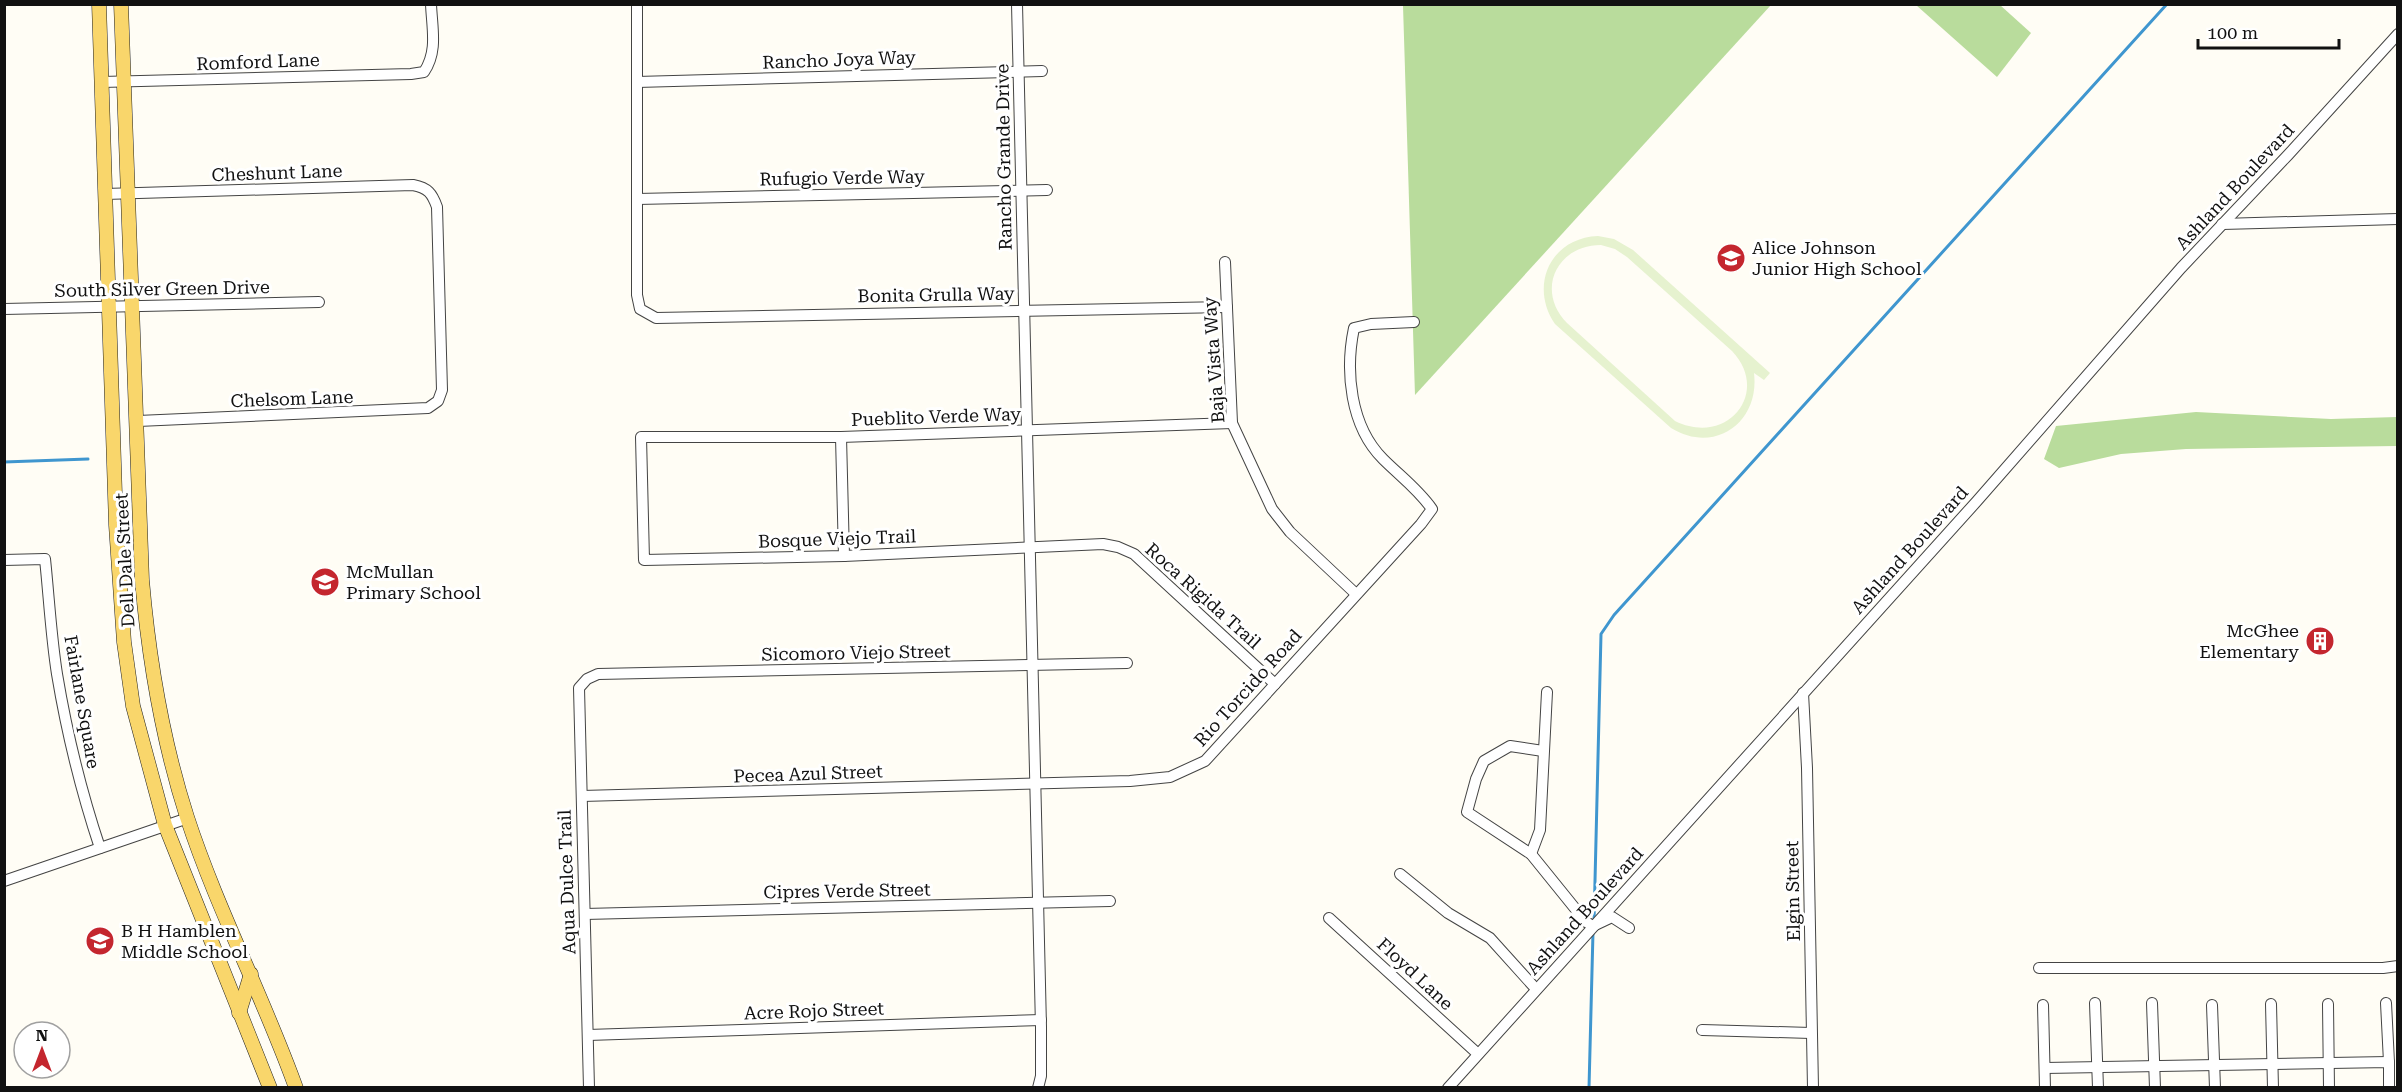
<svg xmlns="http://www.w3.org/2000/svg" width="2402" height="1092" font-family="'Roboto Serif',serif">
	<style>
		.forest { fill: #b9dc9c }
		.pitch { fill: #e6f2cf; fill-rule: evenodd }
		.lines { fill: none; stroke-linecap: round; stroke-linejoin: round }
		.stream { stroke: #3f96cf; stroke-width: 3 }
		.minor-casing { stroke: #444; stroke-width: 12 }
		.major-casing { stroke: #222; stroke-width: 15 }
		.minor { stroke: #fff; stroke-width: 10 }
		.major { stroke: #f9d66b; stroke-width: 14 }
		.labels { text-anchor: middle; stroke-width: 6; stroke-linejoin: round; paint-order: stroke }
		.street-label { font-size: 18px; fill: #111; stroke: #fff }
		.poi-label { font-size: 18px; fill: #111; stroke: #fff; text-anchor: start }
	</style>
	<rect width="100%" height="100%" fill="#fffdf5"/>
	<!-- forest -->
	<g class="forest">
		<path d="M1403 5H1771L1415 395Z"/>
		<path d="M1916 5H2000L2031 33 1997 77Z"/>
		<path d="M2196 412 2331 419 2397 417V446L2186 449 2121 454 2059 468 2044 459 2056 426Z"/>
	</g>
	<!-- pitch -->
	<path class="pitch" d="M1598 236 1614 239 1633 250 1770 373 1764 380 1754 373C1760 422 1715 455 1671 428L1555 324C1529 286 1550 238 1598 236ZM1601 245 1615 249 1627 257 1732 351C1771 392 1728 447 1675 421L1567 323C1535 290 1557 245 1601 245Z"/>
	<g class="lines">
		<!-- stream -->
		<g class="stream">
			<path d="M4 462 88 459"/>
			<path d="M1594 922 1601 634 1614 615 2167 4"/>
			<path d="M1589 1088 1593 932"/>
		</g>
		<!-- minor casing -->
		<g class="minor-casing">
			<g id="minor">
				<path d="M637 4V295L640 309 656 318 1227 307"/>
				<path d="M1017 4 1041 1027V1076L1038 1088"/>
				<path d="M102 82 411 74 424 72C438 51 432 29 431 4"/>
				<path d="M637 82 1042 71"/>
				<path d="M105 194 413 185C428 188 432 193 437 207L442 390 438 401 428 408 138 421"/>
				<path d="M637 199 1047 190"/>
				<path d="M2222 224 2398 219"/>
				<path d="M1225 262 1232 423 1272 509 1290 532 1356 594"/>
				<path d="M4 309 319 302"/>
				<path d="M1232 423 841 437H641L644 560 844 556 1103 544 1118 547 1134 554 1275 684"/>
				<path d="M841 437 844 556"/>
				<path d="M4 560 45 559C49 597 51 636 57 674 67 734 81 791 100 848"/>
				<path d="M1803 693 1807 768 1813 1088"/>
				<path d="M1543 751 1510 746 1484 761 1476 779 1467 812 1531 854 1586 922 1593 926 1612 917 1629 928"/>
				<path d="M582 796 1130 781 1170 777 1205 761 1421 524 1432 509C1418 489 1400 476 1383 459 1350 426 1345 371 1354 328L1371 324 1414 322"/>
				<path d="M1531 854 1540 830 1547 692"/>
				<path d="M1400 874 1448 913 1490 938 1536 989"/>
				<path d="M4 881 188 818"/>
				<path d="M585 914 1110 901"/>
				<path d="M1329 918 1478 1054"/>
				<path d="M2039 968H2383L2398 966"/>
				<path d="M2095 1003 2098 1088"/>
				<path d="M2152 1003 2155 1088"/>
				<path d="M2386 1003 2389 1062"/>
				<path d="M2271 1004 2273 1088"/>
				<path d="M2328 1004 2329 1088"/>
				<path d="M2043 1005 2045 1088"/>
				<path d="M2212 1005 2215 1088"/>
				<path d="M1702 1030 1811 1033"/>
				<path d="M588 1035 1041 1020"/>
				<path d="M2045 1068 2389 1062V1088"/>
				<path d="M589 1088 579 688 587 679 598 674 1127 663"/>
				<path d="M1448 1088 1977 501 2181 268 2288 155 2398 34"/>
			</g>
		</g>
		<!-- major casing -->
		<g class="major-casing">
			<g id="major">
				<path d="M99 4 116 525 124 642 133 706 165 825 270 1088"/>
				<path d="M121 4 142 580C149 661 162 739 187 817 217 909 263 996 296 1088"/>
				<path d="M239 1013 251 974"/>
			</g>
		</g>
		<!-- minor -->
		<use href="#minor" class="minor"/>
		<!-- major -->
		<use href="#major" class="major"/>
	</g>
	<!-- icons -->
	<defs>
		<g id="school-disc" transform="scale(1.5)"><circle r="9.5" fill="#c4262e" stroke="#fff"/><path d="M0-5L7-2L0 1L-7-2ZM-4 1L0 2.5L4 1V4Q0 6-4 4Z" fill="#fff"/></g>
		<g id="building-disc" transform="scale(1.5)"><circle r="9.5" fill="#c4262e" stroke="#fff"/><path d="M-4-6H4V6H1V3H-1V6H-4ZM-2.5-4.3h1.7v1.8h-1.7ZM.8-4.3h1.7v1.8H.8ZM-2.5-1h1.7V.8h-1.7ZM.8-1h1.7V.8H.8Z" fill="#fff"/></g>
	</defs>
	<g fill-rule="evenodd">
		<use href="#school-disc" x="1731" y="258"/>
		<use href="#school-disc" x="325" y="582"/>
		<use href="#building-disc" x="2320" y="641"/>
		<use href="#school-disc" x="100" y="941"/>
	</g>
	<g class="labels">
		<!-- street labels -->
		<g class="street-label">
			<text transform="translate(839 60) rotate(-2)" y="6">Rancho Joya Way</text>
			<text transform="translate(258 62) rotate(-2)" y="6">Romford Lane</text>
			<text transform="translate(1004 157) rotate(-91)" y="6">Rancho Grande Drive</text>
			<text transform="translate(277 173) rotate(-2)" y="6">Cheshunt Lane</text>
			<text transform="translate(842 178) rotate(-1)" y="6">Rufugio Verde Way</text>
			<text transform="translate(2235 187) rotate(-47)" y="6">Ashland Boulevard</text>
			<text transform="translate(162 289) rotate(-1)" y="6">South Silver Green Drive</text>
			<text transform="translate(936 295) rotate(-1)" y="6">Bonita Grulla Way</text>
			<text transform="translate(1214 360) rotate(-94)" y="6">Baja Vista Way</text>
			<text transform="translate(292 399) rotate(-2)" y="6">Chelsom Lane</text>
			<text transform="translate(936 417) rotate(-2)" y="6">Pueblito Verde Way</text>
			<text transform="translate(837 539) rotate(-2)" y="6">Bosque Viejo Trail</text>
			<text transform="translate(1910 550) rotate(-48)" y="6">Ashland Boulevard</text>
			<text transform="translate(125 560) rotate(-93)" y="6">Dell Dale Street</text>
			<text transform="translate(1203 596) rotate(42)" y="6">Roca Rigida Trail</text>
			<text transform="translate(856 653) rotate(-1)" y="6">Sicomoro Viejo Street</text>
			<text transform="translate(1248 688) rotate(-48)" y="6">Rio Torcido Road</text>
			<text transform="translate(82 702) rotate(80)" y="6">Fairlane Square</text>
			<text transform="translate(808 774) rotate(-2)" y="6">Pecea Azul Street</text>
			<text transform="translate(567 882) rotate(-92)" y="6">Aqua Dulce Trail</text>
			<text transform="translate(847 891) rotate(-1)" y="6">Cipres Verde Street</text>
			<text transform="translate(1793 891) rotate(-91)" y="6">Elgin Street</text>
			<text transform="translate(1585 911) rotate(-48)" y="6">Ashland Boulevard</text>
			<text transform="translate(1415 974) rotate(43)" y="6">Floyd Lane</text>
			<text transform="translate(814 1011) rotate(-2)" y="6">Acre Rojo Street</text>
		</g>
		<!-- poi labels -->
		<g class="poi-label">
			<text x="1752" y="254">Alice Johnson<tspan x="1752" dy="21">Junior High School</tspan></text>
			<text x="346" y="578">McMullan<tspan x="346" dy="21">Primary School</tspan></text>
			<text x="2299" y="637" text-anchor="end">McGhee<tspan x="2299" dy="21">Elementary</tspan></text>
			<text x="121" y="937">B H Hamblen<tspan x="121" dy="21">Middle School</tspan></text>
		</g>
	</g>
	<!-- border -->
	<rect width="2402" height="1092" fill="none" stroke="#111111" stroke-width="12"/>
	<!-- north arrow -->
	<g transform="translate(42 1050)"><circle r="28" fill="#ffffff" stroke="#a0a0a0" stroke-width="1.5"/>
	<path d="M0-4.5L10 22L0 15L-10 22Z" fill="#c4262e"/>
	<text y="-9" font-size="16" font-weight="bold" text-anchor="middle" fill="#111111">N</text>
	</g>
	<!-- scale -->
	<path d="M2198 39v9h141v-9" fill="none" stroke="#111111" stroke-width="3"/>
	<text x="2207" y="39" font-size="18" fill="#111111" stroke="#ffffff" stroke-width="4.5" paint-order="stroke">100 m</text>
</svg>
